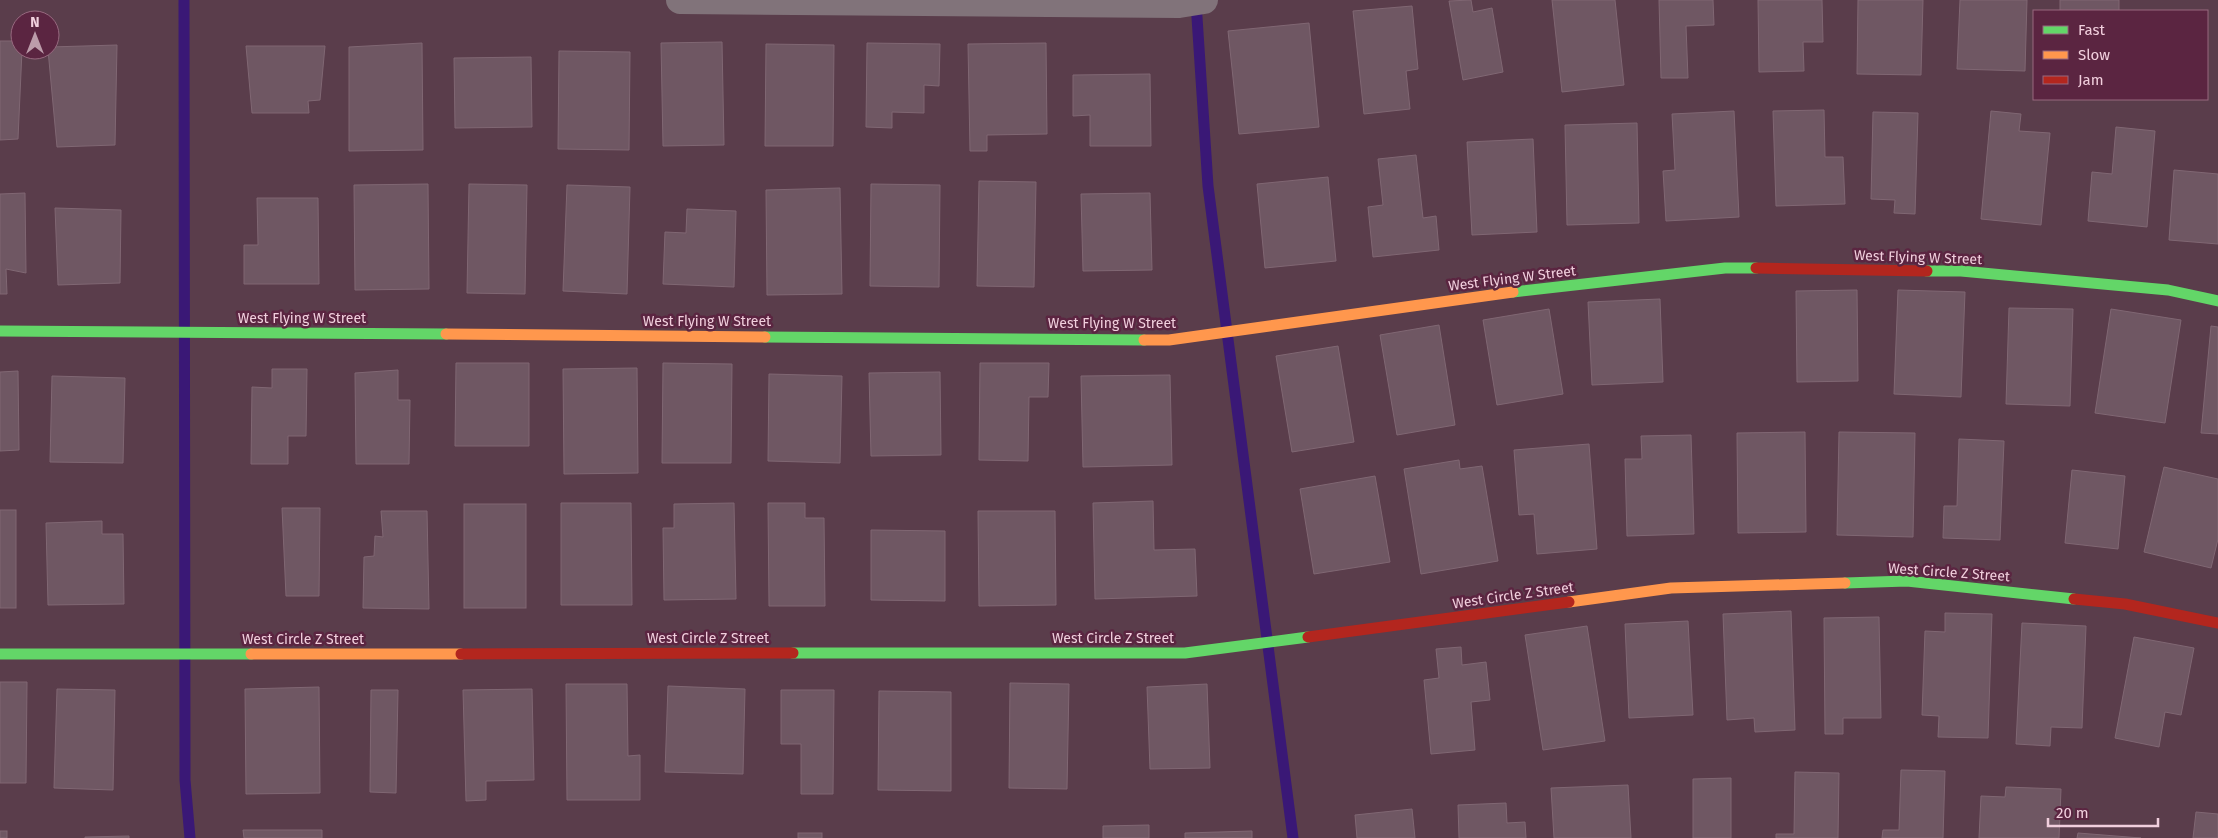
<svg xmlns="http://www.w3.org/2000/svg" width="2218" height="838" font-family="'Fira Sans',sans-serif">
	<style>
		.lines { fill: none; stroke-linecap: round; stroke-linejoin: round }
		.stream { stroke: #3a1876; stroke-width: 11 }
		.building { fill: #6f5763; stroke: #806773 }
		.street { stroke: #81737a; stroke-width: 28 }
		.fast { stroke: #63d668; stroke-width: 11 }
		.slow { stroke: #ff974d; stroke-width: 11 }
		.jam { stroke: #b3261e; stroke-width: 11 }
		.labels { text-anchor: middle; stroke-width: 5; stroke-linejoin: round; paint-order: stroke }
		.street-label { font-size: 14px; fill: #f1cfdd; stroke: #5b2541 }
	</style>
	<rect width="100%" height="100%" fill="#5a3d4b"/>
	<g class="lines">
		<!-- stream -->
		<g class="stream">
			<path d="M184 0 185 780 190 838"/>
			<path d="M1196 2 1208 186 1293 838"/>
		</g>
	</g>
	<!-- building -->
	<g class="building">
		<path d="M1471 0 1473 12 1492 8 1503 72 1463 80 1449 1Z"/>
		<path d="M1552 0H1615L1624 85 1562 92Z"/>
		<path d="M1659 0H1713L1714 25 1686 26 1688 78H1661Z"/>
		<path d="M1758 0H1822L1823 42H1803L1804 71 1759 72Z"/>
		<path d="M1858 0H1923L1921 75 1857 74Z"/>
		<path d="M1960 0H2027L2025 71 1957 69Z"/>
		<rect x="2060" y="0" width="59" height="11"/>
		<path d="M1412 6 1418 69 1406 71 1410 109 1364 114 1353 11Z"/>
		<path d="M1309 23 1319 127 1239 134 1228 31Z"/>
		<path d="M0 41H20V50H22L18 139 0 140Z"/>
		<path d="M722 42 724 145 663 146 661 43Z"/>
		<path d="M422 43 423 150 349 151V47Z"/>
		<path d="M867 43 940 44 939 86 924 85V113L892 112V128L866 127Z"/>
		<path d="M1046 43 1047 134 987 135V151H970L968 44Z"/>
		<path d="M766 44 834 45 833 146H765Z"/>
		<path d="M117 45 115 145 57 147 48 50H50V47Z"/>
		<path d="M246 46H325L320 100 308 101 309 113H252Z"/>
		<path d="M559 51 630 52 629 150 558 149Z"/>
		<path d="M531 57 532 127 455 128 454 58Z"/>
		<path d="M1150 74 1151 146H1090V115L1073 116V75Z"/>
		<path d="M1824 110 1825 157H1843L1845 204 1776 206 1773 111Z"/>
		<path d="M1734 111 1739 217 1666 221 1663 171 1675 170 1672 114Z"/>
		<path d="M1991 111 2021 114 2019 131 2050 133 2041 225 1981 219Z"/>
		<path d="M1873 112 1918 113 1915 214 1894 213 1895 200 1871 199Z"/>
		<path d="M1637 123 1639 223 1567 225 1565 125Z"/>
		<path d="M2116 127 2155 131 2147 227 2088 221 2092 172 2112 174Z"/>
		<path d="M1533 139 1537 232 1472 235 1467 142Z"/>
		<path d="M1416 155 1423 218 1436 216 1439 250 1373 257 1368 207 1383 205 1378 159Z"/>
		<path d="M2174 170 2218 174V244L2169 240Z"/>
		<path d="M1328 177 1336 261 1265 268 1257 184Z"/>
		<path d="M979 181 1036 182 1034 287 977 286Z"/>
		<path d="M428 184 429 289 355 290 354 185Z"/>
		<path d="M469 184 527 185 525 294 467 293Z"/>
		<path d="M871 184 940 185 939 287 870 286Z"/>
		<path d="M567 185 630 187 627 294 563 291Z"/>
		<path d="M840 188 842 294 767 295 766 190Z"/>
		<path d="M25 193 26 273 6 269 7 294H0V194Z"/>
		<path d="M1150 193 1152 270 1083 271 1081 194Z"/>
		<path d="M257 198H318L319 284H244V245H258Z"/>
		<path d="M55 208 121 210 120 283 58 285Z"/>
		<path d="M687 209 736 211 734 287 663 284 665 232 686 233Z"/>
		<path d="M1857 290 1858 381 1797 382 1796 291Z"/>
		<path d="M1898 290 1965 292 1961 397 1894 394Z"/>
		<path d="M1660 299 1663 382 1592 385 1588 302Z"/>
		<path d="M2009 308 2073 309 2070 406 2006 404Z"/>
		<path d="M1549 309 1563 394 1497 405 1483 320Z"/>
		<path d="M2111 309 2181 320 2165 423 2095 413Z"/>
		<path d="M1439 325 1455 425 1397 435 1380 335Z"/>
		<path d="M2211 326 2218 327V434L2201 433Z"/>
		<path d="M1338 346 1354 442 1292 452 1276 356Z"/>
		<path d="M456 363H529V446H455Z"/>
		<path d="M663 363 732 364 731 463H662Z"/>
		<path d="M980 363H1049L1048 397H1029L1028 461 979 460Z"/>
		<path d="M637 368 638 473 564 474 563 369Z"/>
		<path d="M272 369H307L306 436H288V464H251L252 387 272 388Z"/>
		<path d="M398 370V400H410L409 464H356L355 373Z"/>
		<path d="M18 371 19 450 0 451V372Z"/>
		<path d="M940 372 941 455 871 456 869 373Z"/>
		<path d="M769 374 842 376 840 463 768 461Z"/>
		<path d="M1170 375 1172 465 1083 467 1081 376Z"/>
		<path d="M52 376 125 378 123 463 50 462Z"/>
		<path d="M1805 432 1806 532 1738 533 1737 433Z"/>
		<path d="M1839 432 1915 433 1913 537 1837 535Z"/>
		<path d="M1691 435 1694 534 1627 536 1625 459H1642L1641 436Z"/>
		<path d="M1959 439 2004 441 2000 540 1943 538 1944 506H1957Z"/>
		<path d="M1589 444 1597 549 1537 554 1534 514 1519 515 1514 450Z"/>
		<path d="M1459 460 1460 469 1482 466 1498 561 1421 574 1404 469Z"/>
		<path d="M2164 467 2218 479V539L2211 568 2144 552Z"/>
		<path d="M2072 470 2125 476 2118 549 2065 543Z"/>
		<path d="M1375 476 1390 562 1314 574 1300 489Z"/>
		<path d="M1153 501 1154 550 1195 549 1197 596 1095 599 1093 503Z"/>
		<path d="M561 503H631L632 605H561Z"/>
		<path d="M734 503 736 599 664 600 663 528H674V504Z"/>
		<path d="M768 503H805V518H824L825 606H769Z"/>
		<rect x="464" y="504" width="62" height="104"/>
		<path d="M282 508H320L319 596H286Z"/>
		<rect x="0" y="510" width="16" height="98"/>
		<path d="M381 511H427L429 609 363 608 364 557 374 556 375 536 383 537Z"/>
		<path d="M978 511H1055L1056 605 979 606Z"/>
		<path d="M102 521V534H123L124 604 48 605 46 523Z"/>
		<path d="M871 530 945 531V601L871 600Z"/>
		<path d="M1791 611 1795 730 1755 732 1754 718 1727 720 1723 614Z"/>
		<path d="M1945 613 1992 614 1988 738 1938 737 1939 716 1922 715 1925 631 1945 632Z"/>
		<path d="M1879 617 1881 718H1843V734H1825L1824 618Z"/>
		<path d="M1688 621 1693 715 1629 718 1625 624Z"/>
		<path d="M2022 623 2086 626 2082 728 2051 727 2050 746 2016 744Z"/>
		<path d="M1587 626 1605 741 1543 750 1525 635Z"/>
		<path d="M2134 637 2194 648 2181 715 2165 712 2159 747 2115 738Z"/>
		<path d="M1461 647 1462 665 1486 662 1490 700 1471 702 1475 750 1431 754 1424 680 1439 678 1436 649Z"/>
		<path d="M0 682H27L26 783H0Z"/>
		<path d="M1010 683 1069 684 1067 789 1009 788Z"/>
		<path d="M566 684H627L628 756 640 755V800H567Z"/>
		<path d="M1207 684 1210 768 1150 769 1147 687Z"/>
		<path d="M668 686 745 689 743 774 665 772Z"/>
		<path d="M319 687 320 793 246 794 245 689Z"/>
		<path d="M57 689 115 690 113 790 54 788Z"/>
		<path d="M532 689 534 780 486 781V800L466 801 463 690Z"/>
		<path d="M371 690H398L396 793 370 792Z"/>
		<path d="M781 690H834L833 794H801V744H781Z"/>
		<path d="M879 691 951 692V791L878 790Z"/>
		<path d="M1901 770 1945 771 1943 838H1882L1883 830H1899Z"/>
		<path d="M1795 772 1839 773 1838 838H1776V834H1794Z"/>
		<path d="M1731 778V838H1693V779Z"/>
		<path d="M1628 785 1631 838H1554L1551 788Z"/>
		<path d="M2006 787 2061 789 2059 838H1979L1981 796 2005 797Z"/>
		<path d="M1506 803 1507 823 1525 822 1526 838H1459L1458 805Z"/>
		<path d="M1412 809 1415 838H1357L1355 815Z"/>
		<path d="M2196 812 2218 814V838H2193Z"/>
		<path d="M1149 825V838H1103V826Z"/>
		<path d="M243 830H322V838H244Z"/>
		<rect x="0" y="831" width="7" height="7"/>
		<path d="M1252 831V838H1185V833Z"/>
		<rect x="798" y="833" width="24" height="5"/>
		<path d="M2078 833 2141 838H2077Z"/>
		<path d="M129 836V838H85V837Z"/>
	</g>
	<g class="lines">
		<!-- street -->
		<path class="street" d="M680 0 1179 4 1204 0"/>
		<!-- fast -->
		<g class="fast">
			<path d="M1927 271H1961L2168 290 2218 301"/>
			<path d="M1513 292 1725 268H1756"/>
			<path d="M0 331 446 334"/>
			<path d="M765 337 1144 340"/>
			<path d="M1845 583 1907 581 2074 599"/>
			<path d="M793 653H1185L1308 637"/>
			<path d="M0 654H251"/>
		</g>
		<!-- slow -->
		<g class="slow">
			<path d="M446 334 765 337"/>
			<path d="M1144 340H1169L1513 292"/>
			<path d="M1569 602 1671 588 1845 583"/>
			<path d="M251 654H461"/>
		</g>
		<!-- jam -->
		<g class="jam">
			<path d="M1756 268 1927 271"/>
			<path d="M2074 599 2125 604 2218 623"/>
			<path d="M1308 637 1569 602"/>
			<path d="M461 654 793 653"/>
		</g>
	</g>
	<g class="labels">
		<!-- street labels -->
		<g class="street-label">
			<text transform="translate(1918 257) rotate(2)" y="5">West Flying W Street</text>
			<text transform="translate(1512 278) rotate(-7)" y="5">West Flying W Street</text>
			<text x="302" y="323">West Flying W Street</text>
			<text x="707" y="326">West Flying W Street</text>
			<text x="1112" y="328">West Flying W Street</text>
			<text transform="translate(1949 572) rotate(4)" y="5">West Circle Z Street</text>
			<text transform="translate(1513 595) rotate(-8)" y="5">West Circle Z Street</text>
			<text x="708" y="643">West Circle Z Street</text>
			<text x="1113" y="643">West Circle Z Street</text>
			<text x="303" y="644">West Circle Z Street</text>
		</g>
	</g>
	<!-- legend -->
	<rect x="2033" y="10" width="175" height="90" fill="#5b2541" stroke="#97697f"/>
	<rect x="2043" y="26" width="25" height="8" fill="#63d668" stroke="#97697f"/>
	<text x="2078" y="35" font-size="15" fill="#f1cfdd">Fast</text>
	<rect x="2043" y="51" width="25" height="8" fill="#ff974d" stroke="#97697f"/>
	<text x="2078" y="60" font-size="15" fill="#f1cfdd">Slow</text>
	<rect x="2043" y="76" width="25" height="8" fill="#b3261e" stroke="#97697f"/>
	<text x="2078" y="85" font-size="15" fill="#f1cfdd">Jam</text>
	<!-- north arrow -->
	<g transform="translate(35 35)"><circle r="24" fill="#5b2541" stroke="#97697f"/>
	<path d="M0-4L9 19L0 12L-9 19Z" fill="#bc9caa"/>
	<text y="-8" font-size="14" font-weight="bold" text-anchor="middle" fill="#f1cfdd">N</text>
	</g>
	<!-- scale -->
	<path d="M2048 818v8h110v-8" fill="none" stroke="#f1cfdd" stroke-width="2.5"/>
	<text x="2056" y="818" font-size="15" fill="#f1cfdd" stroke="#5b2541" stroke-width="4" paint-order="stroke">20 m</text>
</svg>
